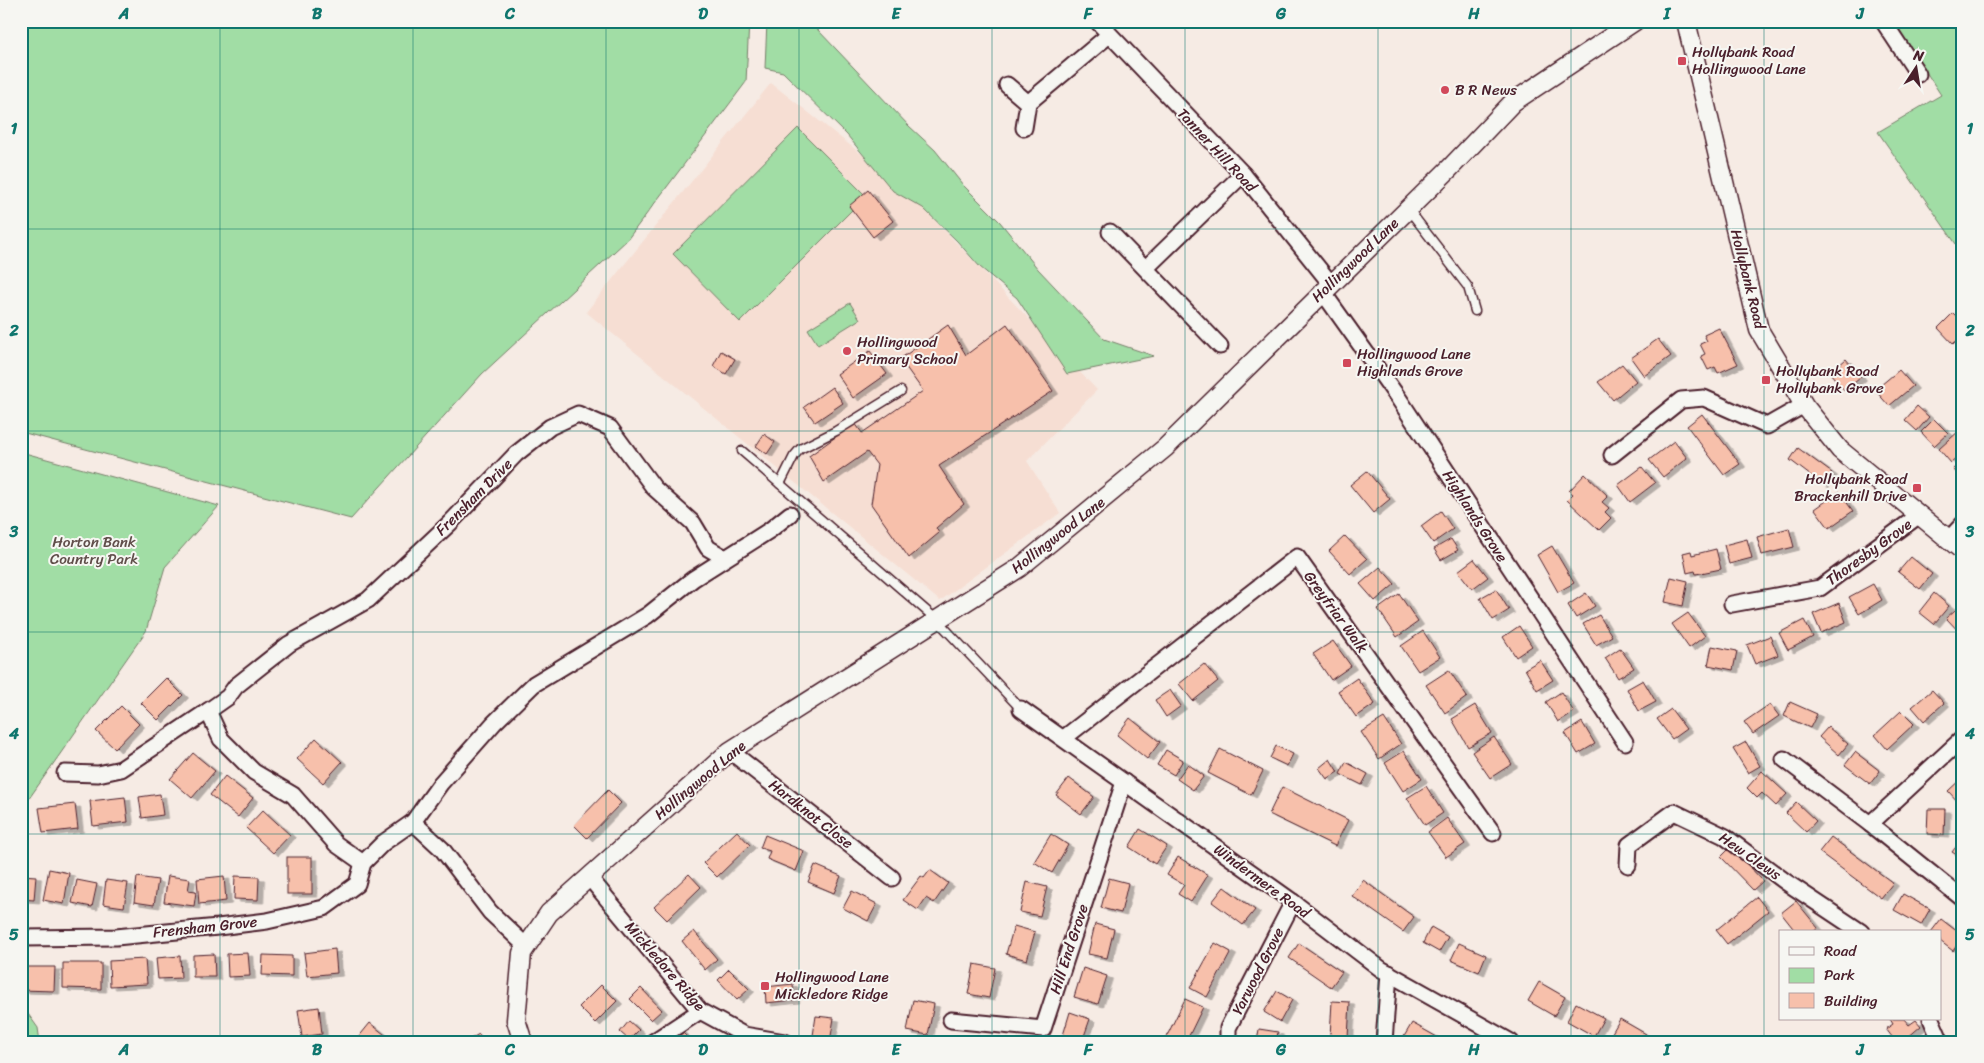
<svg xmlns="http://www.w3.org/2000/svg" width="1984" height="1063" font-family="Sriracha,sans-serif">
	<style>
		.built { fill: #f6ded3 }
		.green { fill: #a1dda5; stroke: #767e68 }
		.building { fill: #f7c0ab; stroke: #4a1f2b; filter: url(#shadow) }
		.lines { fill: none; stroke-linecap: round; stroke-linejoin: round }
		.service-casing { stroke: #4a1f2b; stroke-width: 11 }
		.minor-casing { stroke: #4a1f2b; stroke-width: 19 }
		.tertiary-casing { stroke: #4a1f2b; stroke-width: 21 }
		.service { stroke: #f6f6f2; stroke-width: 8 }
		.minor { stroke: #f6f6f2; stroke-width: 15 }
		.tertiary { stroke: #f6f6f2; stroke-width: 18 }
		.grid { fill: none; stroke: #0f766e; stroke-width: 1; stroke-opacity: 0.55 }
		.poi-dot { fill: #d1495b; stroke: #f6f6f2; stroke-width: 2 }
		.labels { text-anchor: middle; stroke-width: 4; stroke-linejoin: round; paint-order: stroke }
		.poi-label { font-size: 15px; fill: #4a1f2b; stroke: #f6f6f2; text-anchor: start }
		.street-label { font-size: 15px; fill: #4a1f2b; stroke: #f6f6f2 }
		.park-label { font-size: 15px; fill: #604e4a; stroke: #f6f6f2 }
		.neatline { fill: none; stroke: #0f766e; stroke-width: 2 }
		.grid-label { font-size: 16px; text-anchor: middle; font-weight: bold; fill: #0f766e }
	</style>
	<defs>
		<filter id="shadow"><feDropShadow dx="5.5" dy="3" stdDeviation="0" flood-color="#0004"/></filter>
	</defs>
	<rect width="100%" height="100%" fill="#f6ebe4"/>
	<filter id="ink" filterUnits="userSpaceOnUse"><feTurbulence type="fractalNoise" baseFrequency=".02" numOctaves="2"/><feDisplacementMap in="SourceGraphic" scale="10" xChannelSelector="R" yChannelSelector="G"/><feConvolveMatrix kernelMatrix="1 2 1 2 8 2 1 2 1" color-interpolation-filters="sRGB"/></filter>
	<g filter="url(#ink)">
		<!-- built -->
		<path class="built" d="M771 83 902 186 1097 390 1027 461 1060 513 940 601 586 312Z"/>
		<!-- green -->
		<g class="green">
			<path d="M21 21H749L746 82 627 240 482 374 351 519 21 432Z"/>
			<path d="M767 21H814L818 30 909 126 935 150 963 185 1000 222 1038 269 1104 339 1154 356 1067 374 1017 298 980 267 957 241 923 208 893 191 847 135 783 72 765 68Z"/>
			<path d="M1893 21H1963V254L1878 132 1941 95Z"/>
			<path d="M798 128 866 196 740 322 673 254Z"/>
			<path d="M850 303 860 319 818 345 808 329Z"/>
			<path d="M21 452 219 506 165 567 146 631 21 810Z"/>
			<path d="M21 1004 38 1028 40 1042H21Z"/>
		</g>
		<!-- building -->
		<g class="building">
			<path d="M868 190 893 221 873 237 849 206Z"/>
			<path d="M1953 313 1963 323V335L1953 344 1938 328Z"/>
			<path d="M1007 324 1053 391 939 466 964 504 936 528 939 533 909 558 871 504 877 465 867 452 824 482 809 456 855 423 862 433 923 391 900 359 948 325 966 355Z"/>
			<path d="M1719 328 1738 364 1718 373 1715 367 1708 370 1701 356 1705 354 1700 344 1707 341 1704 335Z"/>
			<path d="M1658 339 1671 356 1644 376 1631 358Z"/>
			<path d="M721 351 735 359 726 374 713 366Z"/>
			<path d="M870 351 887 374 853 398 837 374Z"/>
			<path d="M1846 359 1861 377 1845 391 1830 373Z"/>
			<path d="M1622 364 1636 381 1613 400 1598 382Z"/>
			<path d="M1899 370 1913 386 1889 406 1875 390Z"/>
			<path d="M832 387 843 403 815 422 804 407Z"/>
			<path d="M1917 406 1929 417 1917 431 1905 420Z"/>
			<path d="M1702 414 1740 464 1724 475 1687 426Z"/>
			<path d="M1934 419 1948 433 1934 446 1921 432Z"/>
			<path d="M1960 430 1963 434V453L1951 463 1939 449Z"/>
			<path d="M764 434 775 442 767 454 756 446Z"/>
			<path d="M1674 441 1687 458 1663 477 1649 460Z"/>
			<path d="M1798 448 1832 473 1823 485 1790 460Z"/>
			<path d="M1963 460V480L1953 469Z"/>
			<path d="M1642 467 1655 483 1630 502 1618 485Z"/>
			<path d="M1367 471 1390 499 1373 513 1350 485Z"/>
			<path d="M1585 474 1608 496 1602 502 1609 508 1605 512 1611 518 1599 530 1567 500 1573 494 1569 491Z"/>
			<path d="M1839 492 1853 511 1829 528 1815 509Z"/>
			<path d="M1441 511 1453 529 1433 543 1421 526Z"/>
			<path d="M1789 528 1794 547 1762 555 1757 537Z"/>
			<path d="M1345 536 1367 559 1350 574 1329 551Z"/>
			<path d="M1451 539 1458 550 1441 560 1434 549Z"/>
			<path d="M1747 539 1752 558 1729 564 1724 545Z"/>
			<path d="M1552 546 1574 583 1558 592 1537 555Z"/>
			<path d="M1716 549 1721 569 1696 574 1695 571 1687 573 1683 553 1691 551 1692 555Z"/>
			<path d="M1911 557 1932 574 1920 589 1898 572Z"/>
			<path d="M1474 559 1488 577 1472 589 1458 571Z"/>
			<path d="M1380 567 1395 584 1375 601 1360 584Z"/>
			<path d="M1671 577 1688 581 1683 606 1665 602Z"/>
			<path d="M1873 584 1882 600 1859 614 1849 597Z"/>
			<path d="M1496 589 1509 610 1493 620 1480 598Z"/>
			<path d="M1586 593 1595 606 1576 618 1568 605Z"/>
			<path d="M1934 593 1949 606 1934 624 1919 612Z"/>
			<path d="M1399 594 1418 622 1397 637 1378 609Z"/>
			<path d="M1839 603 1846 622 1821 633 1813 614Z"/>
			<path d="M1963 603V636L1946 618Z"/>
			<path d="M1688 613 1705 636 1689 648 1672 624Z"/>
			<path d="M1599 615 1612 636 1596 645 1583 624Z"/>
			<path d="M1804 620 1813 637 1788 650 1779 633Z"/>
			<path d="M1519 626 1532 646 1516 657 1503 637Z"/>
			<path d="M1423 631 1440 657 1418 671 1401 646Z"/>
			<path d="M1770 636 1778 655 1755 664 1747 645Z"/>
			<path d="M1333 641 1351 666 1331 680 1313 654Z"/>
			<path d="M1712 646 1737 651 1733 670 1708 665Z"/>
			<path d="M1620 648 1634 668 1618 678 1605 658Z"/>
			<path d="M1540 660 1553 680 1537 690 1525 669Z"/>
			<path d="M1204 664 1218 681 1193 701 1179 684Z"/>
			<path d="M1449 670 1467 697 1445 713 1426 685Z"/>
			<path d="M166 678 183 695 158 720 141 703Z"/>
			<path d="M1357 678 1375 704 1356 717 1338 691Z"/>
			<path d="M1643 680 1656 702 1639 711 1627 689Z"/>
			<path d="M1170 690 1181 706 1166 717 1155 700Z"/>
			<path d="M1932 690 1944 703 1924 721 1912 707Z"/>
			<path d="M1561 692 1574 712 1558 722 1546 702Z"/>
			<path d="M1790 702 1817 714 1810 728 1784 716Z"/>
			<path d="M1770 704 1779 716 1753 734 1744 722Z"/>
			<path d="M1475 705 1492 733 1468 747 1452 719Z"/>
			<path d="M121 706 139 724 115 749 96 731Z"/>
			<path d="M1671 709 1686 729 1672 739 1657 719Z"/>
			<path d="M1901 711 1914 724 1887 749 1875 735Z"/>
			<path d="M1130 718 1160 742 1147 759 1117 735Z"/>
			<path d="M1384 718 1401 744 1379 759 1361 732Z"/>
			<path d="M1582 722 1595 744 1578 754 1565 733Z"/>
			<path d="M1828 727 1848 744 1839 755 1819 737Z"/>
			<path d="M1494 737 1512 764 1490 778 1472 752Z"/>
			<path d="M316 738 342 762 323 783 297 759Z"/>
			<path d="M1746 742 1760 766 1748 773 1733 749Z"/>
			<path d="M1276 746 1293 754 1287 766 1270 758Z"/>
			<path d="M1220 749 1263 771 1251 795 1208 773Z"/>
			<path d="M1166 750 1183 760 1174 775 1157 765Z"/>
			<path d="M1404 751 1422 779 1403 791 1385 763Z"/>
			<path d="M1855 752 1880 771 1870 784 1845 765Z"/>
			<path d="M193 753 215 771 192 798 170 779Z"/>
			<path d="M1330 759 1338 772 1327 779 1319 768Z"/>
			<path d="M1346 762 1368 774 1362 785 1340 774Z"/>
			<path d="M1188 764 1204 776 1193 790 1177 779Z"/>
			<path d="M1762 771 1787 794 1776 806 1762 793 1757 798 1747 788Z"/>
			<path d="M225 776 253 798 238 817 210 795Z"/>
			<path d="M1963 777V801L1960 804 1948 791Z"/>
			<path d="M1069 778 1094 797 1081 814 1056 795Z"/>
			<path d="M1426 786 1443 813 1425 825 1407 798Z"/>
			<path d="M1282 787 1348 820 1335 846 1269 814Z"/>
			<path d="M608 790 621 803 587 838 574 825Z"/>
			<path d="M160 794 163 815 142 818 139 797Z"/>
			<path d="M125 797 128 822 93 826 90 801Z"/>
			<path d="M1796 802 1816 821 1806 832 1786 813Z"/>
			<path d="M75 804 78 829 43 833 39 808Z"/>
			<path d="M1928 809H1945L1944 835 1927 834Z"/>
			<path d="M263 810 290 835 273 853 246 828Z"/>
			<path d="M1447 818 1465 844 1446 857 1428 832Z"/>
			<path d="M1140 829 1167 846 1155 864 1129 847Z"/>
			<path d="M737 831 750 845 717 877 703 863Z"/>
			<path d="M1051 834 1068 845 1052 873 1034 862Z"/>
			<path d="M765 835 804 851 796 871 767 859 770 851 760 848Z"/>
			<path d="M1831 837 1893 883 1881 898 1819 852Z"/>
			<path d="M1963 838V859L1952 852Z"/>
			<path d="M1731 847 1763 881 1753 890 1721 857Z"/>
			<rect x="287" y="857" width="25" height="37"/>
			<path d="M1178 857 1208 875 1191 902 1178 894 1184 885 1167 875Z"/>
			<path d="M815 865 841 876 834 893 808 882Z"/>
			<path d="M49 869 69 873 64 904 43 900Z"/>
			<path d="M930 870 948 883 934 903 926 898 918 910 903 900 921 876 924 878Z"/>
			<path d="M689 874 701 887 667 920 654 907Z"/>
			<path d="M21 875 36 876 34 900 21 899Z"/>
			<path d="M168 876 190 879 188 891 196 892 194 906 164 902Z"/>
			<path d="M224 876 226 901 199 904 197 879Z"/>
			<path d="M235 876 259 877 258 900 234 899Z"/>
			<path d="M137 877 158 880 154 905 134 902Z"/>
			<path d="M1109 878 1128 883 1121 913 1101 908Z"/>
			<path d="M77 880 97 884 92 907 72 903Z"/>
			<path d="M106 880 128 883 124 907 103 904Z"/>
			<path d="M1363 880 1414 917 1403 932 1352 896Z"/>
			<path d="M1027 882 1047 887 1040 916 1020 912Z"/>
			<path d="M1224 887 1255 910 1243 925 1212 902Z"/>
			<path d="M852 891 877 904 868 921 843 908Z"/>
			<path d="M1903 894 1930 909 1921 925 1894 910Z"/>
			<path d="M1757 897 1768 911 1727 944 1716 930Z"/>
			<path d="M1796 901 1818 928 1813 932H1796L1781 913Z"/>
			<path d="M1941 919 1963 936 1953 951 1940 941V932H1931Z"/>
			<path d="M1095 924 1114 929 1107 958 1088 954Z"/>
			<path d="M1014 926 1035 932 1027 960 1006 954Z"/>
			<path d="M1431 927 1448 937 1439 952 1423 943Z"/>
			<path d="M694 931 717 959 705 970 682 941Z"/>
			<path d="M1215 943 1231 952 1207 997 1190 988Z"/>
			<path d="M1299 943 1342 972 1331 987 1289 958Z"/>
			<path d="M1459 943 1486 955 1479 972 1451 960Z"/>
			<path d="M335 949 337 973 307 976 304 953Z"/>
			<path d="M248 953 250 976 228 977 227 954Z"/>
			<path d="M214 954 215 977H193V955Z"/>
			<path d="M263 955 292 956V976L262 975Z"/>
			<path d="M180 956 181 978 158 979 156 958Z"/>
			<path d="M145 959 147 984 110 986 109 961Z"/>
			<path d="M63 963H101V989L63 988Z"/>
			<path d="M974 964 995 968 989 998 968 994Z"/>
			<path d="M21 967H55L54 991 21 990Z"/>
			<path d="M1083 968 1107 976 1098 1004 1074 997Z"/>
			<path d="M729 969 749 989 737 1000 718 980Z"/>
			<path d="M1539 982 1565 997 1554 1016 1528 1001Z"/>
			<path d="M793 984 794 1000 766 1003 765 987Z"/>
			<path d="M601 985 617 1001 595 1023 579 1007Z"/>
			<path d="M641 988 662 1010 651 1020 630 999Z"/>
			<path d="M1277 991 1292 1000 1280 1022 1264 1012Z"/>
			<path d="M1185 999 1203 1007 1186 1042H1164Z"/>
			<path d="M913 1000 934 1004 928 1035 907 1031Z"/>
			<path d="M1332 1001 1350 1002 1348 1038 1330 1037Z"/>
			<path d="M1576 1003 1604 1018 1594 1036 1567 1021Z"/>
			<path d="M319 1007 322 1034 302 1037 298 1010Z"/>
			<path d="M1070 1012 1090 1019 1082 1042H1061Z"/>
			<path d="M816 1016 834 1018 830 1042H812Z"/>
			<path d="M1620 1019 1646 1034 1641 1042H1615L1609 1038Z"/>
			<path d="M1890 1019H1904L1909 1025 1916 1020 1921 1026 1907 1038 1911 1042H1896L1886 1029 1893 1024Z"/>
			<path d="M629 1021 639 1030 629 1040 620 1032Z"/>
			<path d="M370 1023 394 1042H360L357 1039Z"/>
			<path d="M1412 1023 1446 1042 1402 1040Z"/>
			<path d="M1259 1029 1278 1032 1276 1042H1257Z"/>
			<path d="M680 1030 692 1042 669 1041Z"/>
			<path d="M479 1034 483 1042H468L467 1041Z"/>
		</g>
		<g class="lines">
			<!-- service casing -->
			<g class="service-casing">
				<g id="service">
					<path d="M1409 210 1468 287 1475 311"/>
					<path d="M742 451 937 620 1021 709"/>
					<path d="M780 484 794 456 800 449 836 431 901 391"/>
				</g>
			</g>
			<!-- minor casing -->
			<g class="minor-casing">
				<g id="minor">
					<path d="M1097 21 1243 174 1331 284"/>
					<path d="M1883 21 1918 74"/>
					<path d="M1007 85 1028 103 1024 128"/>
					<path d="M1028 103 1109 35"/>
					<path d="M1110 232 1220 346"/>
					<path d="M1146 268 1243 174"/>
					<path d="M1322 291 1399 399 1625 742"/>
					<path d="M1612 455 1681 400 1704 398 1767 426 1804 405"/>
					<path d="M1949 539 1963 524"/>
					<path d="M1732 604 1820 588 1918 516"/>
					<path d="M1021 709 1293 902 1381 969 1511 1042"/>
					<path d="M208 711 228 697 236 686 289 644 368 600 450 523 516 454 550 427 578 414 610 428 654 488 693 523 708 548 725 558"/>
					<path d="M1064 738 1297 557 1493 833"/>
					<path d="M730 751 892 878"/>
					<path d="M1784 759 1870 824 1963 899"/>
					<path d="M65 773 98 774 121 769 208 711 221 739 254 772 293 795 336 844 363 863"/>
					<path d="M413 822 442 849 490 912 526 946"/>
					<path d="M1870 824 1963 738"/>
					<path d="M1628 865 1629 845 1674 812 1724 836 1786 882 1861 932"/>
					<path d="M589 877 700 1011 744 1035 785 1042"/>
					<path d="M21 938 116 937 218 927 267 921 324 908 357 884 363 863 383 843 413 822 441 783 494 723 534 684 648 615 693 579 770 530 790 514"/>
					<path d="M1931 1019 1941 1042"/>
					<path d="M951 1020 1043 1029 1124 782"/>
					<path d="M653 1042 700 1011"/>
					<path d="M1228 1042V1028L1293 902"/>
					<path d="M1384 1042 1389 973"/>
				</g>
			</g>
			<!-- tertiary casing -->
			<g class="tertiary-casing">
				<g id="tertiary">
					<path d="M1686 21 1759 330 1804 405 1840 450 1963 551"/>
					<path d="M523 1042 516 1020 522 953 549 913 730 751 1019 568 1165 448 1449 169 1513 102 1635 21"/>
				</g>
			</g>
			<!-- service -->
			<use href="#service" class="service"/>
			<!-- minor -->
			<use href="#minor" class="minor"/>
			<!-- tertiary -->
			<use href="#tertiary" class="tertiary"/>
		</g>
	</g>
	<!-- grid -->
	<path class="grid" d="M220 21V1042M413 21V1042M606 21V1042M799 21V1042M992 21V1042M1185 21V1042M1378 21V1042M1571 21V1042M1764 21V1042M21 229H1963M21 431H1963M21 632H1963M21 834H1963"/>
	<!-- markers -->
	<g class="poi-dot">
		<rect x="1677" y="56" width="10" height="10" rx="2.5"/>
		<circle cx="1445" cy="90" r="5"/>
		<circle cx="847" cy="351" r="5"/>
		<rect x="1342" y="358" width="10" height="10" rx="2.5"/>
		<rect x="1761" y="375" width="10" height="10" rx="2.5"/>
		<rect x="1912" y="483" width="10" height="10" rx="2.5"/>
		<rect x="760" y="981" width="10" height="10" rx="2.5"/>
	</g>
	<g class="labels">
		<!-- poi labels -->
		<g class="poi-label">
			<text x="1692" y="57">Hollybank Road<tspan x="1692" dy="17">Hollingwood Lane</tspan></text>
			<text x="1455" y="95">B R News</text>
			<text x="857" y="347">Hollingwood<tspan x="857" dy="17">Primary School</tspan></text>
			<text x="1357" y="359">Hollingwood Lane<tspan x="1357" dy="17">Highlands Grove</tspan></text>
			<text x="1776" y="376">Hollybank Road<tspan x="1776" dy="17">Hollybank Grove</tspan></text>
			<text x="1907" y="484" text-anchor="end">Hollybank Road<tspan x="1907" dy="17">Brackenhill Drive</tspan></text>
			<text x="775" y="982">Hollingwood Lane<tspan x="775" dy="17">Mickledore Ridge</tspan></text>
		</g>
		<!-- street labels -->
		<g class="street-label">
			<text transform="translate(1217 150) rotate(47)" y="5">Tanner Hill Road</text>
			<text transform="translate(1355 260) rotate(-44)" y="5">Hollingwood Lane</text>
			<text transform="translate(1748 279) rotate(76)" y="5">Hollybank Road</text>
			<text transform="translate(474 497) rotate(-45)" y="5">Frensham Drive</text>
			<text transform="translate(1475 516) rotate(57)" y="5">Highlands Grove</text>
			<text transform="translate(1058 535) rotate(-38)" y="5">Hollingwood Lane</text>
			<text transform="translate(1869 552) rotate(-36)" y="5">Thoresby Grove</text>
			<text transform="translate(1336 612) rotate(54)" y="5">Greyfriar Walk</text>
			<text transform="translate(700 780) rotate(-40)" y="5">Hollingwood Lane</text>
			<text transform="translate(811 814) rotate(38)" y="5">Hardknot Close</text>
			<text transform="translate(1750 856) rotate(35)" y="5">Hew Clews</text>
			<text transform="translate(1262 881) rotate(36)" y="5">Windermere Road</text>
			<text transform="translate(205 927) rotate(-6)" y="5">Frensham Grove</text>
			<text transform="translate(1069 949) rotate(-72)" y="5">Hill End Grove</text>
			<text transform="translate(665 966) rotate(49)" y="5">Mickledore Ridge</text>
			<text transform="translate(1258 971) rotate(-63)" y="5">Yarwood Grove</text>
		</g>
		<!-- park labels -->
		<g class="park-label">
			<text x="94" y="547">Horton Bank<tspan x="94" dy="17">Country Park</tspan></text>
		</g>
	</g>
	<!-- margin -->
	<rect width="1984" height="1063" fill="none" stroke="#f6f6f2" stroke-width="55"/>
	<!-- legend -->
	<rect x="1779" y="930" width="162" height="90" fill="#f6f6f2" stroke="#b1a0a2"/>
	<rect x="1789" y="947" width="25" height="8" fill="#f6f6f2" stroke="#b1a0a2"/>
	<text x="1824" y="956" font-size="15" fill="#4a1f2b">Road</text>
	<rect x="1789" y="968" width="25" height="15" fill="#a1dda5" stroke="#b1a0a2"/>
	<text x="1824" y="980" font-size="15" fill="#4a1f2b">Park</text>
	<rect x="1789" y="993" width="25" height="15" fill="#f7c0ab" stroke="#b1a0a2"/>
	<text x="1824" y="1006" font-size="15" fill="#4a1f2b">Building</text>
	<!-- north arrow -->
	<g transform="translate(1916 68) rotate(12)" stroke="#f6f6f2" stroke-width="4" paint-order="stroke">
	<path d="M0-4L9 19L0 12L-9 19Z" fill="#4a1f2b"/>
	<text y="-8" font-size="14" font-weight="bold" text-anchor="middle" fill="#4a1f2b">N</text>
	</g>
	<rect x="28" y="28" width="1928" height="1008" class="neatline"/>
	<g class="grid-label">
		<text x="124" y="19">A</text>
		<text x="317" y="19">B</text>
		<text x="510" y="19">C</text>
		<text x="703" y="19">D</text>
		<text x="896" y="19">E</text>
		<text x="1088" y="19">F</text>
		<text x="1281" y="19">G</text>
		<text x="1474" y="19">H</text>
		<text x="1667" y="19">I</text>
		<text x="1860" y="19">J</text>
		<text x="14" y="134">1</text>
		<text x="1970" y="134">1</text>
		<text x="14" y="336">2</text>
		<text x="1970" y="336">2</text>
		<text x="14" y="537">3</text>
		<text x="1970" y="537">3</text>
		<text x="14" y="739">4</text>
		<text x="1970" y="739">4</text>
		<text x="14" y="940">5</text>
		<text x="1970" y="940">5</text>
		<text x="124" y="1055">A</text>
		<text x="317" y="1055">B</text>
		<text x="510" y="1055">C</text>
		<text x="703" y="1055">D</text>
		<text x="896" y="1055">E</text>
		<text x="1088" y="1055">F</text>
		<text x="1281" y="1055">G</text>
		<text x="1474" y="1055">H</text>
		<text x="1667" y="1055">I</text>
		<text x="1860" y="1055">J</text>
	</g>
</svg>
